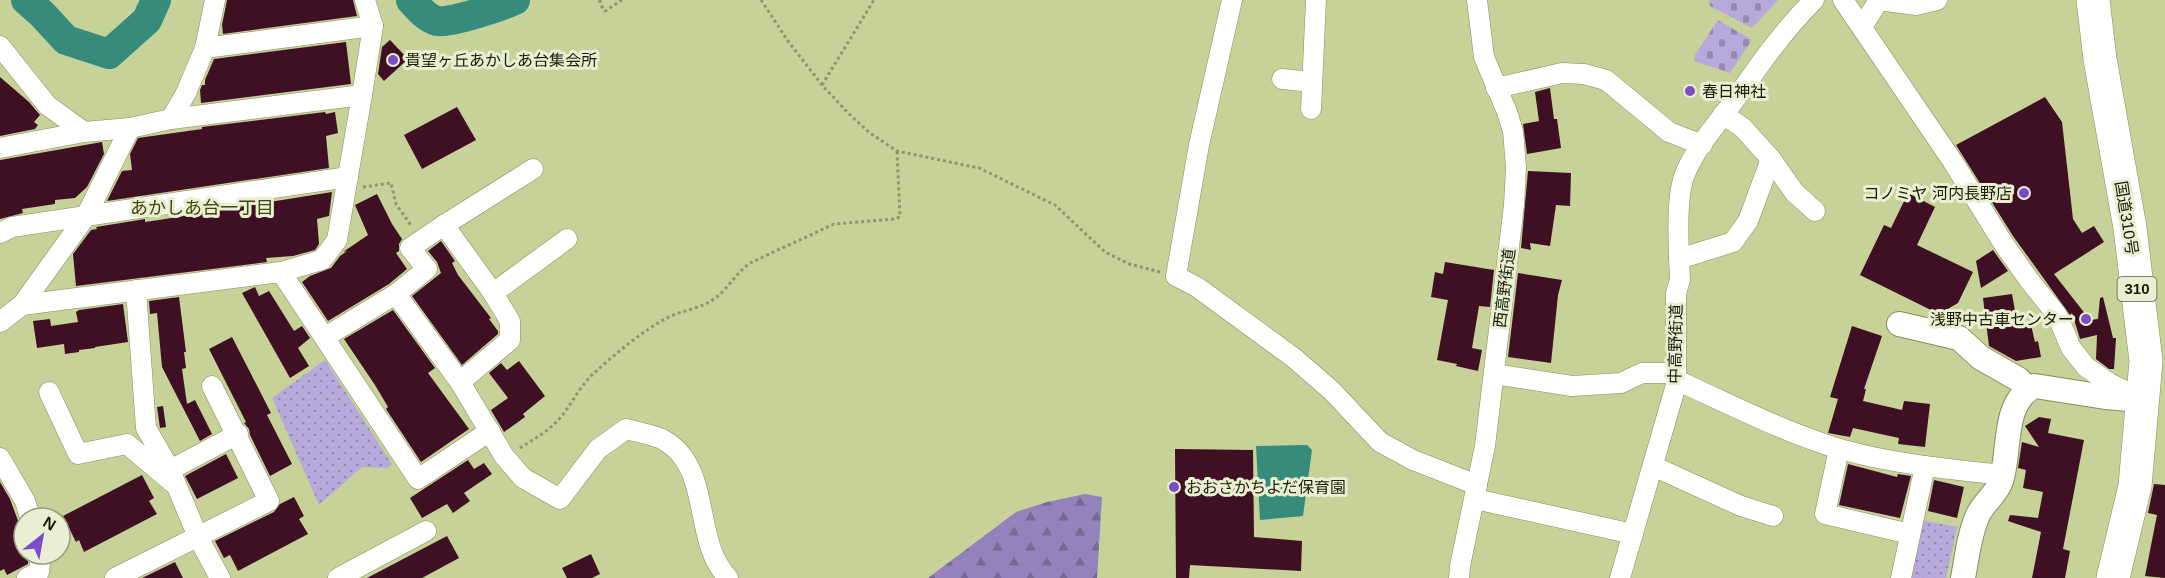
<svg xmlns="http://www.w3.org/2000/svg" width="2165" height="578" font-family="Helvetica,'Noto Sans JP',sans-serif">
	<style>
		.forest { fill: url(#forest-firs) }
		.cemetery { fill: url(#cemetery-stones) }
		.park { fill: url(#park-dots) }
		.water { fill: #368b7a }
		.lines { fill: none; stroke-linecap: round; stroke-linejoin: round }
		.river { stroke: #368b7a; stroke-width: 30 }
		.building { fill: #3f0f23 }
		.minor-casing { stroke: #858f59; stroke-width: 21 }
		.tertiary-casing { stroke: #858f59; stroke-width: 26 }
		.trunk-casing { stroke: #858f59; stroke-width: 34 }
		.path { stroke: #8e9769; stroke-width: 3; stroke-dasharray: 3 3; stroke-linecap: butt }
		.minor { stroke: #fff; stroke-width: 20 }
		.tertiary { stroke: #fff; stroke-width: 24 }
		.trunk { stroke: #fff; stroke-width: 33 }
		.poi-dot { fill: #7b4cc5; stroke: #e8efd2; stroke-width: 2 }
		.labels { text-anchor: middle; stroke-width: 6; stroke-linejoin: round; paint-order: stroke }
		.shield { fill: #e8efd2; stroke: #575c44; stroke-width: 1.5 }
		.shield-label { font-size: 15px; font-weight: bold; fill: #191d07 }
		.poi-label { font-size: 16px; fill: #191d07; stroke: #e8efd2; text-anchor: start }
		.street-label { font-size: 16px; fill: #191d07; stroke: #e8efd2 }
		.neighbourhood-label { font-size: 18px; fill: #3e460e; stroke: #e8efd2 }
	</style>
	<defs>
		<pattern id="forest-firs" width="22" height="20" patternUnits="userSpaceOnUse" patternTransform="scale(1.5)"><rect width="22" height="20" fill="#9382bb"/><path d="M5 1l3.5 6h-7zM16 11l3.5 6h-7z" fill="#776a96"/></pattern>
		<pattern id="cemetery-stones" width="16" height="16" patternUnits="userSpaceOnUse" patternTransform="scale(1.5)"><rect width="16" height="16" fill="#b8a9dc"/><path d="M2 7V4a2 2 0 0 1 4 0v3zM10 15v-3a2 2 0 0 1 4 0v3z" fill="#9589b0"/></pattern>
		<pattern id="park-dots" width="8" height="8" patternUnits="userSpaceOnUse" patternTransform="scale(1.5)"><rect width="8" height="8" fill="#b8a9dc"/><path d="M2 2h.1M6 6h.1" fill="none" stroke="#9589b0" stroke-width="1.8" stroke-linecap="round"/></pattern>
	</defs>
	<rect width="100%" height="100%" fill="#c6d298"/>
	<!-- forest -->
	<path class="forest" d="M1085 494 1102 497 1097 578H928L1016 512 1047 502Z"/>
	<!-- cemetery -->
	<g class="cemetery">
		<path d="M1709 0H1778L1752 28 1710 6Z"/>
		<path d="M1718 20 1752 40 1730 73 1694 61 1695 55Z"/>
	</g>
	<!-- park -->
	<g class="park">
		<path d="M325 360 392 464 387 468 362 467 319 505 272 398Z"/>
		<path d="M1916 519 1957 527 1946 578H1903Z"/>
	</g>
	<!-- water -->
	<path class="water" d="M1307 445 1312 450 1303 516 1260 520 1256 446Z"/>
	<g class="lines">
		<!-- river -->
		<g class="river">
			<path d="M26 0 42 14 66 40 109 54 147 20 156 0"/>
			<path d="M411 0C418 8 426 18 437 21 451 23 500 7 515 0"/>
		</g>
	</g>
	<!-- building -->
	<g class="building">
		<path d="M227 0H353L357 16 223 34 222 25Z"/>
		<path d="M390 40 408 59 384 81 378 74 382 47Z"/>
		<path d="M346 42 351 84 201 103 200 90 202 85H205V80L214 59Z"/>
		<path d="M0 77 29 102 40 115 34 122 38 125 35 129 0 136Z"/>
		<path d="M1550 88 1554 119H1557L1561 148 1527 154 1523 124 1539 121 1535 92Z"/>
		<path d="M2045 97 2062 122 2073 219 2082 233 2094 226 2104 242 2054 274 2090 320 2098 319 2100 298 2103 297 2113 338H2116L2114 369H2109L2096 359 2097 335 2080 339 2072 313 2070 315 2013 236 1956 145Z"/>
		<path d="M457 107 476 140 422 169 404 135Z"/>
		<path d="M325 112 326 114 335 112 338 133 326 136 329 168 107 201 122 171 132 170 130 154 138 138 202 129V127Z"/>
		<path d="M102 142 104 154 87 187 75 198 55 200V204L22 209 23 213 0 219V160Z"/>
		<path d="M1528 171 1571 173 1570 206 1556 205 1550 246 1530 243 1531 250 1521 248Z"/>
		<path d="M332 192 329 216 317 219 319 244 315 250 293 256 266 258 267 262 76 286 73 254 91 230 97 229 96 227 145 219V222L159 220Z"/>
		<path d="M1908 193 1935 207 1917 245 1973 272 1958 303 1939 314 1860 275 1884 225 1891 228Z"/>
		<path d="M377 194 392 224 402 239 399 244V251L396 253 407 269 389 284 328 321 302 282 310 276 331 268 340 256 347 251 343 252 368 235 355 205Z"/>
		<path d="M441 241 455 261 452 263 458 275 491 318 489 319 498 331V334L462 365 412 296 441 273 437 262 428 251Z"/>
		<path d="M1993 250 2008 271 1981 288 1976 261Z"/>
		<path d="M1445 262 1494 270 1490 307 1479 306 1472 348 1482 350 1478 371 1456 366 1457 364 1437 360 1448 300 1431 297 1435 272 1443 274Z"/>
		<path d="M1518 273 1562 280 1558 295 1551 363 1508 357Z"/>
		<path d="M255 287 259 296 269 291 294 331 302 326 310 338 298 348 309 366 290 378 242 293Z"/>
		<path d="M2012 294 2018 327 2031 325 2035 342 2038 341 2041 357 2016 361 1989 346 1983 298Z"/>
		<path d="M179 297 186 352H184L186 368 182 369 187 404 195 400 212 434 200 441 162 367 157 313 150 314 149 301Z"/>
		<path d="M123 304 128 342 95 347V348L79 350V352L65 354 64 344 37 348 33 321 50 319 51 326 78 322 76 312 79 310Z"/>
		<path d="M393 310 435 368 428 373 469 429 421 462 386 409 388 407 375 385 344 339Z"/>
		<path d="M1852 326 1882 336 1864 389H1866L1863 401 1902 410 1904 401 1930 404 1925 447 1898 444 1899 438 1853 428 1850 437 1828 433 1838 399 1830 397Z"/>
		<path d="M232 337 271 413 267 415 292 464 270 476 250 435 249 429 244 423 246 422 209 349Z"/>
		<path d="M519 361 545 396 523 414 525 417 504 432 491 410 508 398 489 373 501 363 507 370Z"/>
		<path d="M163 406 166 427 160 428 157 407Z"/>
		<path d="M2039 417 2051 419 2048 433 2084 440 2063 549 2070 551 2065 578H2032L2041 532 2008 521 2010 515 2038 518 2043 492 2023 488 2026 470 2018 468 2022 442 2039 447 2025 426Z"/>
		<path d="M1175 449 1253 450 1254 537 1302 541 1301 571 1190 565 1189 578H1176Z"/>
		<path d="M226 454 238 478 197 499 185 476Z"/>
		<path d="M468 460 474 469 484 463 492 474 464 493 470 501 453 513 447 504 422 518 410 498Z"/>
		<path d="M1848 464 1897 477 1898 474 1911 476 1900 518 1839 505Z"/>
		<path d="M142 475 154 498 149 501 157 514 84 552 79 540 76 542 63 516Z"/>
		<path d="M1934 480 1964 487 1957 518 1928 511Z"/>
		<path d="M0 482 10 499 24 537V554L28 560V564L7 575 4 569 0 571Z"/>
		<path d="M2154 484 2165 485V578L2145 576 2157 515 2148 513Z"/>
		<path d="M294 497 304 516 299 519 308 534 238 571 230 555 224 558 215 541 274 512 280 504Z"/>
		<path d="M447 536 459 558 422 578H367Z"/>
		<path d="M591 554 600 574 592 578H567L562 568Z"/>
		<path d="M175 562 183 578H142Z"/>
	</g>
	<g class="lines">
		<!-- minor casing -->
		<g class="minor-casing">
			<g id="minor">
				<path d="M1232 0 1199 145 1176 276 1197 287 1294 358 1332 391 1380 442 1413 460 1477 485"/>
				<path d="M1843 0 1953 162 2003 243 2029 280 2057 315 2071 348 2086 367 2109 383 2137 397"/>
				<path d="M1862 27 1879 0 1916 5 1937 0"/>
				<path d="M0 46 47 105 84 132 130 128 171 119 186 93 205 48 215 0"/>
				<path d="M205 48 373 26"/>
				<path d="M1282 79 1312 82"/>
				<path d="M1496 88 1562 73 1584 74 1606 80 1669 132 1702 145"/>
				<path d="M1311 109 1316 0"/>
				<path d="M1723 114 1743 128 1771 159 1794 192 1815 211"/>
				<path d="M171 119 362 95"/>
				<path d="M0 148 84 132"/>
				<path d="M444 225 533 169"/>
				<path d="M0 233 12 227 348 177"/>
				<path d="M1679 259 1733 242 1748 221 1771 159"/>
				<path d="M281 272 418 479 490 431"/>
				<path d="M136 290 146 428 170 470 198 537 220 578"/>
				<path d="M493 293 567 239"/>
				<path d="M396 294 460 382 504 456 523 478 560 499 598 449 626 429C637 432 651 434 662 439 714 467 691 539 728 578"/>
				<path d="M22 305 281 272 322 260 337 240 362 95 373 26 365 0"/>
				<path d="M0 322 22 305 86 216 130 128"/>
				<path d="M325 337 396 294 427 269 410 248 444 225 493 293 510 321V340L460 382"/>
				<path d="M1494 374 1572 386 1621 383 1642 373H1670L1676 380C1730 404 1783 432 1840 449 1893 464 1949 469 2003 475"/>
				<path d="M49 392 78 454 127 444 172 482"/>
				<path d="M1839 449 1825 514 1910 534"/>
				<path d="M0 458 25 501 30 518"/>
				<path d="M1653 466 1741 506 1773 516"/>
				<path d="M170 470 238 434"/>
				<path d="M1475 499 1633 534"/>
				<path d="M27 578 39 572 41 554"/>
				<path d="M115 578 269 501 212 386"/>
				<path d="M338 578 426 531"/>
				<path d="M1459 578 1460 566 1485 446 1514 205 1516 167 1513 131 1507 112 1484 57 1477 0"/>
				<path d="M1620 578 1676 385V293L1680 280C1679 254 1675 197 1685 174 1697 144 1721 120 1739 94 1762 61 1785 29 1814 0"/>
				<path d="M1901 578 1925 466"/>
			</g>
		</g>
		<!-- tertiary casing -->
		<g class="tertiary-casing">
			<g id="tertiary">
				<path d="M1899 324 1959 338 1981 358 2018 379 2028 389"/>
				<path d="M1963 578C1967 558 1969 534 1978 515 1983 503 1997 494 2001 481 2011 451 2001 402 2035 386L2105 397 2142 400"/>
			</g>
		</g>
		<!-- trunk casing -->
		<g class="trunk-casing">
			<path id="trunk" d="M2093 0 2100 59 2130 228 2146 361 2135 486 2113 578"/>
		</g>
		<!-- path -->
		<g class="path">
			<path d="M600 0V4L605 11 622 0"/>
			<path d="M761 0 788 41 822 85 848 113 870 133 897 151 979 168 1055 205 1105 252 1129 264 1160 272"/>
			<path d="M822 85 874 0"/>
			<path d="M363 187 391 183 396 204 412 227"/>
			<path d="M520 448C534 439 549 431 560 418 572 404 580 386 593 374 614 355 642 331 667 318 682 310 700 309 714 299 728 289 736 273 750 263L834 224 894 219 900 217 897 151"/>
		</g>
		<!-- minor -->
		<use href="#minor" class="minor"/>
		<!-- tertiary -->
		<use href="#tertiary" class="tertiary"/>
		<!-- trunk -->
		<use href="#trunk" class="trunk"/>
	</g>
	<!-- markers -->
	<g class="poi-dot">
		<circle cx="393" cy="60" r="6"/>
		<circle cx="1690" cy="91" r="6"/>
		<circle cx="2024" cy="193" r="6"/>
		<circle cx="2086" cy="319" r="6"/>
		<circle cx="1174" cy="487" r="6"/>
	</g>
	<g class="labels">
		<!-- shield labels -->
		<rect class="shield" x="2117.5" y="277" width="39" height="24" rx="4.5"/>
		<g class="shield-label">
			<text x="2137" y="294">310</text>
		</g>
		<!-- poi labels -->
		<g class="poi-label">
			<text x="405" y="66">貴望ヶ丘あかしあ台集会所</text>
			<text x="1702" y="97">春日神社</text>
			<text x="2012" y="199" text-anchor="end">コノミヤ 河内長野店</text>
			<text x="2074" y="325" text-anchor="end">浅野中古車センター</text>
			<text x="1186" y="493">おおさかちよだ保育園</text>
		</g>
		<!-- street labels -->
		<g class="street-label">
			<text transform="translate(2127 218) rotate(81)" y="6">国道310号</text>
			<text transform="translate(1504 288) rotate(-83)" y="6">西高野街道</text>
			<text transform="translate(1675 344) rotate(-89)" y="6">中高野街道</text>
		</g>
		<!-- neighbourhood labels -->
		<g class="neighbourhood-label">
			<text x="202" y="214">あかしあ台一丁目</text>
		</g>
	</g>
	<!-- north arrow -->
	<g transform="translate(42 536) rotate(31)"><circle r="28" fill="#e8efd2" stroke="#959b81" stroke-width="1.5"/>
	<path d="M0-4.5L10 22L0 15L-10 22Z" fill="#7b4cc5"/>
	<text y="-9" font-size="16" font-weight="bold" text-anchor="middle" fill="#191d07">N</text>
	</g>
</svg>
